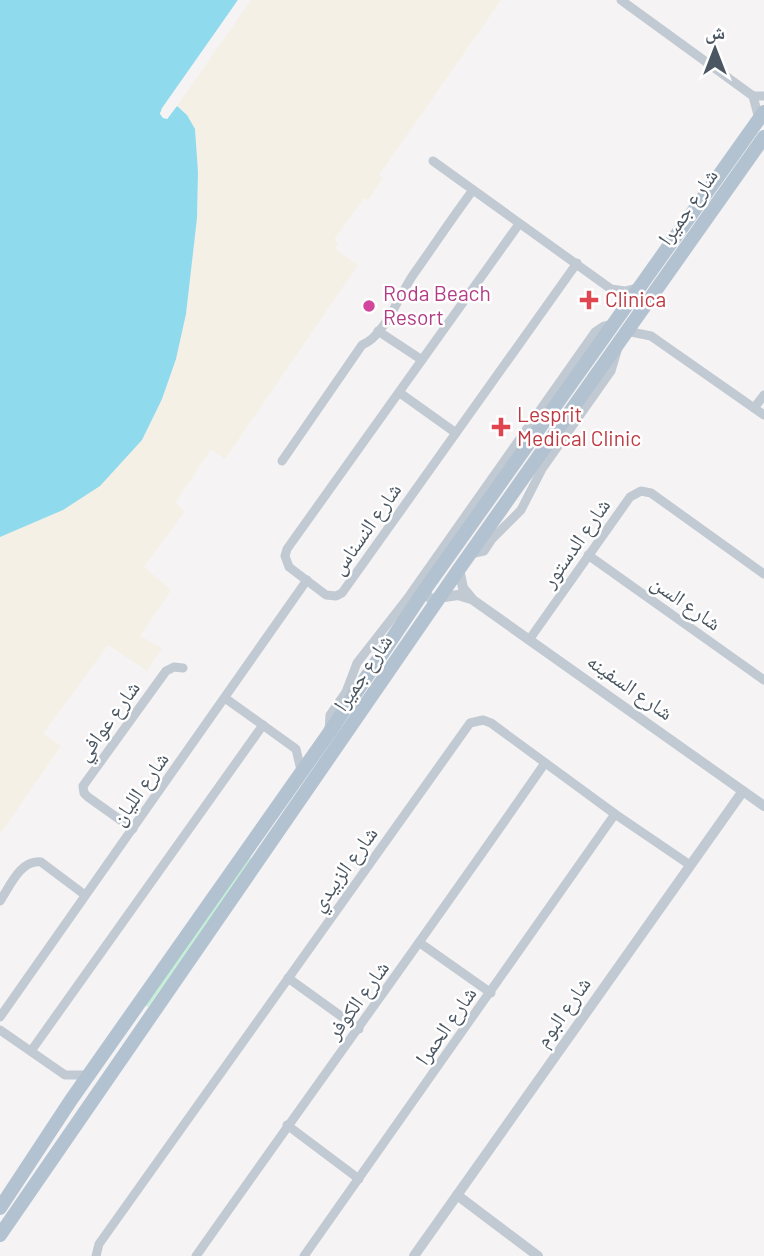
<svg xmlns="http://www.w3.org/2000/svg" width="764" height="1256" font-family="Barlow,'Noto Naskh Arabic',sans-serif">
	<style>
		.green { fill: #c3f1d5 }
		.sand { fill: #f5f0e5 }
		.water { fill: #90daee }
		.pier { fill: #f5f3f3 }
		.lines { fill: none; stroke-linecap: round; stroke-linejoin: round }
		.minor { stroke: #c1cad2; stroke-width: 9 }
		.tertiary { stroke: #c1cad2; stroke-width: 10 }
		.primary { stroke: #b3c2d1; stroke-width: 14 }
		.health-dot { fill: #e0444e; stroke: #fff; stroke-width: 2.5 }
		.hotel-dot { fill: #d1479c; stroke: #fff; stroke-width: 2.5 }
		.labels { text-anchor: middle; stroke-width: 5; stroke-linejoin: round; paint-order: stroke }
		.street-label { font-size: 21px; fill: #4a5661; stroke: #fff }
		.hotel-label { font-size: 21px; fill: #b23c85; stroke: #fff; text-anchor: start }
		.health-label { font-size: 21px; fill: #be3a42; stroke: #fff; text-anchor: start }
	</style>
	<rect width="100%" height="100%" fill="#f5f3f3"/>
	<!-- green -->
	<path class="green" d="M249 857 252 859 148 1007 144 1004Z"/>
	<!-- sand -->
	<path class="sand" d="M251 0H501L379 175 383 178 368 200 364 198 334 240 338 244 335 249 358 265 225 459 211 449 175 503 185 511 144 567 171 590 140 636 162 648 147 671 108 645 43 734 61 746 0 834V537L63 510 142 440 162 399 176 359 186 314 197 218 198 172 195 129 187 115 177 106Z"/>
	<!-- water -->
	<path class="water" d="M0 0H238L160 113 167 119 177 106 187 115 195 129 198 172 197 218 186 314 176 359 162 399 142 440 100 486 63 510 0 537Z"/>
	<!-- pier -->
	<path class="pier" d="M238 0 241 2 165 109V115L175 103H179L167 119 163 118 160 114 162 108Z"/>
	<g class="lines">
		<!-- minor -->
		<g class="minor">
			<path d="M621 0 753 96 759 119"/>
			<path d="M753 96H764"/>
			<path d="M433 161 611 289 625 291 637 288"/>
			<path d="M519 224 287 549 285 556 289 567 326 595 336 596 342 593 577 263"/>
			<path d="M378 331 422 360"/>
			<path d="M626 331 651 336 764 415"/>
			<path d="M400 393 456 433"/>
			<path d="M754 408 764 395"/>
			<path d="M282 461 362 345C384 337 400 294 413 275 433 247 452 218 473 190"/>
			<path d="M470 554 484 551 492 539 521 510 542 469 611 371 617 351"/>
			<path d="M588 555 764 680"/>
			<path d="M529 640 630 497 641 491 651 493 764 574"/>
			<path d="M225 698 296 749 301 770"/>
			<path d="M329 733 330 715 346 692 357 663 407 599 595 332 604 326 612 324"/>
			<path d="M133 829 88 797 84 793 83 786 166 671 174 667 183 668"/>
			<path d="M0 901C10 886 21 859 41 862L85 895"/>
			<path d="M420 943 491 993"/>
			<path d="M288 978 359 1029"/>
			<path d="M0 1017 307 580"/>
			<path d="M0 1030 65 1075H89"/>
			<path d="M31 1051 263 725"/>
			<path d="M287 1125 359 1179"/>
			<path d="M96 1256 99 1244 470 723 483 720 491 723 615 814 690 865"/>
			<path d="M196 1256C312 1091 431 928 545 763"/>
			<path d="M304 1256 615 814"/>
		</g>
		<!-- tertiary -->
		<g class="tertiary">
			<path d="M459 569 463 588 473 600 764 806"/>
			<path d="M425 589 427 595 431 599 458 595 471 599"/>
			<path d="M457 1195 538 1256"/>
			<path d="M414 1256 743 791"/>
		</g>
		<!-- primary -->
		<g class="primary">
			<path d="M0 1208 71 1100 329 733 426 588 764 112"/>
			<path d="M0 1235 459 569 764 137"/>
		</g>
	</g>
	<!-- markers -->
	<g class="health-dot">
		<path d="M585.5 289.5h7v7h7v7h-7v7h-7v-7h-7v-7h7z"/>
		<path d="M497.5 416.5h7v7h7v7h-7v7h-7v-7h-7v-7h7z"/>
	</g>
	<circle class="hotel-dot" cx="369" cy="306" r="7"/>
	<g class="labels">
		<!-- street labels -->
		<g class="street-label">
			<text transform="translate(688 207) rotate(-55)" y="7">شارع جميرا</text>
			<text transform="translate(366 529) rotate(-55)" y="7">شارع النسناس</text>
			<text transform="translate(576 543) rotate(-55)" y="7">شارع الدستور</text>
			<text transform="translate(686 603) rotate(35)" y="7">شارع السن</text>
			<text transform="translate(363 673) rotate(-56)" y="7">شارع جميرا</text>
			<text transform="translate(630 687) rotate(35)" y="7">شارع السفينه</text>
			<text transform="translate(108 721) rotate(-54)" y="7">شارع عوافي</text>
			<text transform="translate(140 789) rotate(-55)" y="7">شارع الليان</text>
			<text transform="translate(344 869) rotate(-54)" y="7">شارع الزبيدي</text>
			<text transform="translate(358 1000) rotate(-54)" y="7">شارع الكوفر</text>
			<text transform="translate(563 1012) rotate(-55)" y="7">شارع البوم</text>
			<text transform="translate(446 1026) rotate(-55)" y="7">شارع الحمرا</text>
		</g>
		<!-- hotel labels -->
		<g class="hotel-label">
			<text x="383" y="301">Roda Beach<tspan x="383" dy="24">Resort</tspan></text>
		</g>
		<!-- health labels -->
		<g class="health-label">
			<text x="605" y="307">Clinica</text>
			<text x="517" y="422">Lesprit<tspan x="517" dy="24">Medical Clinic</tspan></text>
		</g>
	</g>
	<!-- north arrow -->
	<g transform="translate(715 49)" stroke="#ffffff" stroke-width="5" paint-order="stroke">
	<path d="M0-5L12 26L0 18L-12 26Z" fill="#4a5661"/>
	<text y="-10" font-size="19" font-weight="bold" text-anchor="middle" fill="#4a5661">ش</text>
	</g>
</svg>
